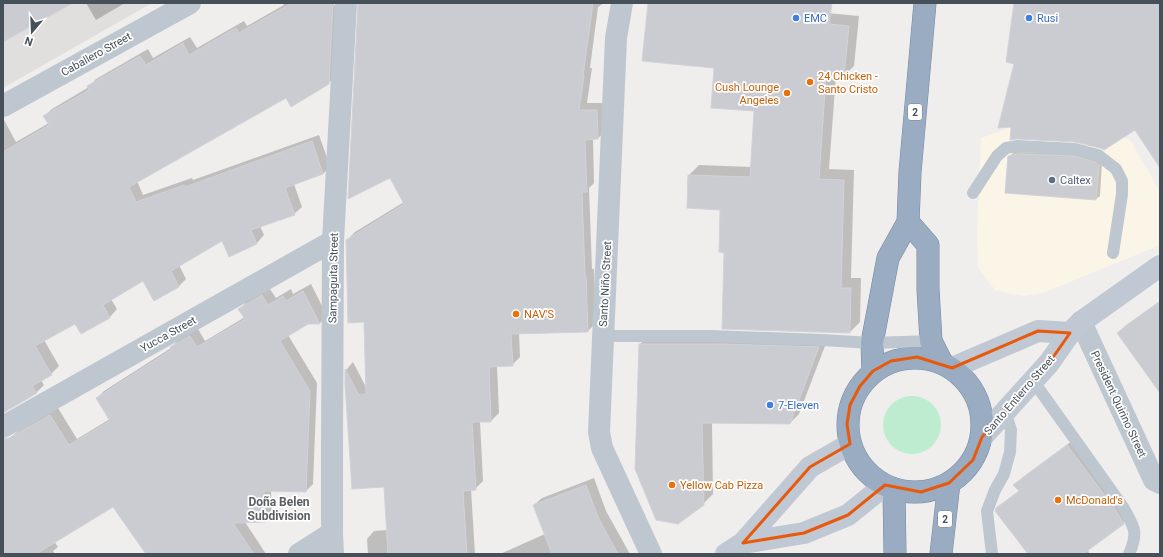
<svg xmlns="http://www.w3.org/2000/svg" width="1163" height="557" font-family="Roboto,sans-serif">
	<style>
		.commercial { fill: #faf5e6 }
		.education { fill: #e1dede }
		.green { fill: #bdecd1 }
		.shadow { fill: #0003 }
		.building { fill: #caccd2; stroke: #d1d3d9 }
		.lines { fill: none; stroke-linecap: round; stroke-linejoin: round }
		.trunk-casing { stroke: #7289a6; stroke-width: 23 }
		.service { stroke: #bec7cf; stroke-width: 12 }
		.minor { stroke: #bec7cf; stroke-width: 22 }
		.secondary { stroke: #bfc8d3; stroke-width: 22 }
		.trunk { stroke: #9aacc2; stroke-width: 22 }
		.marked { fill: none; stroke: #e8590c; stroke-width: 3; stroke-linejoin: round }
		.shop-dot { fill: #3f7fe0; stroke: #fff; stroke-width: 1.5 }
		.food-dot { fill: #e8710a; stroke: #fff; stroke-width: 1.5 }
		.service-dot { fill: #5c6f8a; stroke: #fff; stroke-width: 1.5 }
		.labels { text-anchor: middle; stroke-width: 3.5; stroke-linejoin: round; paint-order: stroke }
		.shield { fill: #fff; stroke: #7e848b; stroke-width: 1 }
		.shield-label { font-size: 10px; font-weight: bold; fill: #465059 }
		.shop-label { font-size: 11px; fill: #366cbe; stroke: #fff; text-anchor: start }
		.street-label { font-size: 11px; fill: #465059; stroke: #fff }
		.food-label { font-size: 11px; fill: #c56008; stroke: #fff; text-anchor: start }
		.service-label { font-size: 11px; fill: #4e5e75; stroke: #fff; text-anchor: start }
		.neighbourhood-label { font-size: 12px; font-weight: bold; fill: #5a5d62; stroke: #fff }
	</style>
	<rect width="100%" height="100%" fill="#f0eded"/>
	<!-- commercial -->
	<path class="commercial" d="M1075 112 1131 141 1160 192V245L1043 293 1025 296 1011 294 995 290 978 267 977 235 981 138 1024 123Z"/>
	<!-- education -->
	<path class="education" d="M3 3H152L3 88Z"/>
	<!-- green -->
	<circle class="green" cx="912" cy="425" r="29"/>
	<!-- shadow -->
	<g class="shadow">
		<path d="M86 3H125L96 20Z"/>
		<path d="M282 3H333L340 14 336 76 328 83 286 96 137 181 143 195 192 178 193 180 319 135 330 166 323 174 294 184 302 207 294 214 260 226 264 235 257 243 230 256 222 240 179 265 186 279 179 286 154 299 144 280 111 299 117 309 110 317 81 333 75 323 44 340 59 366 51 374 41 380 44 385 36 393 3 412V118L16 142 49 123 44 116 52 109 89 87 96 79 148 49 153 58 190 37 197 48 244 21 247 26 284 5Z"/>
		<path d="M361 3H604L598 7 590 68H592L587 103H605L606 131 598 138 593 139 594 183 589 188 592 269H594L596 323 588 331 519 333 520 357 512 365 497 366 499 413 491 421H480L483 481 475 489H471L475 554H368L367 539 374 531 387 530 385 486 346 385V370L353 362 367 389 365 321 347 240 355 232 404 202Z"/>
		<path d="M649 3H827L816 12 859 16 854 66 844 76 836 75 829 169 854 170 851 278H861L860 322 850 332 725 252 721 209 689 175 699 165 752 167 755 111 715 67Z"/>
		<path d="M1014 152 1078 153 1102 162 1100 196 1096 199 1006 192 1009 157Z"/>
		<path d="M311 284 327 316 320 323H308L288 335 317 383 313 484 306 491 271 490 272 514 265 521 245 522 266 554H147L113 505 54 541 58 547 53 551 55 554H3V452L10 438 18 431 58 408 77 439 110 419 97 398 104 391 171 348 178 340 198 329 205 341 245 317 240 309 247 301 270 289 276 298 291 289 293 294Z"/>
		<path d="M1160 301V390L1118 333 1125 326Z"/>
		<path d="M650 335 828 338 799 414 790 423 712 422 713 494 703 504 640 344Z"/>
		<path d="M1076 438 1131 514 1123 523 1088 548 1089 554H1029L997 509 1003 503V504L1023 489 1015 485 1023 477Z"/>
		<path d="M594 478 606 511 630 554H500L545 534 534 505 542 498Z"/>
	</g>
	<!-- building -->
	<g class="building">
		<path d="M3 3H73L3 42Z"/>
		<path d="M292 3H333L329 84 291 107 286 98 129 187 136 202 184 185 185 187 312 141 323 174 285 188 295 215 251 230 257 244 229 257 222 241 171 271 179 287 154 301 143 281 103 305 110 318 81 334 75 324 35 346 52 375 32 386 37 393 3 413V152L49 125 43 116 89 90 87 86 140 56 146 65 183 43 189 55 236 28 239 33Z"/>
		<path d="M358 3H593L583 76H584L579 110H597L598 139 585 140 587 192H582L585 276H586L588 332 511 334 513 366 489 367 491 422H472L476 490 463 491 467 554H388L384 487 352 489 345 385V369L359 395 366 394 364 322 348 323 346 240 404 204 390 178 348 199Z"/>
		<path d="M648 3H832L829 24 849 26 844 77 826 76 819 179 844 180 841 288H851L850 333 722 329 724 253 719 252 720 210 687 208 688 175 750 177 754 111 711 108 714 68 642 61Z"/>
		<path d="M1014 3H1160V168L1135 130 1104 150 1100 148 1075 142 1018 139 1010 140 1011 127 998 128 1014 64 1006 62Z"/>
		<path d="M1018 154 1074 156 1095 162 1099 165 1096 200 1005 193 1008 156Z"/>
		<path d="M303 291 320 324H308L280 341 310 391 306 492 264 491 265 522 233 523 254 554H146L113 507 36 554H3V439L9 438 50 415 69 445 110 421 96 398 171 350 170 347 190 336 197 347 245 319 238 309 262 295 268 305 283 296 286 301Z"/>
		<path d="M1160 302V393L1117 333Z"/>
		<path d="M639 344H722L819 347 790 424 702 423 704 505 678 524 656 520 635 469Z"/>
		<path d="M1067 445 1113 506 1124 524 1083 554H1028L995 511 996 508 1019 491 1013 485Z"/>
		<path d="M586 485 599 519 618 554H552L533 505Z"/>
	</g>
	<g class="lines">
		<!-- trunk casing -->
		<g class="trunk-casing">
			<g id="trunk">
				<path d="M908 222 928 245V289L931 341 942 363"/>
				<circle cx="915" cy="425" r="67"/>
				<path d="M873 371 872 343 888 258 908 222 910 172 925 3"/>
				<path d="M894 489 895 554"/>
				<path d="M941 554 949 483"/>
			</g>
		</g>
		<!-- service -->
		<g class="service">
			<path d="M973 193 997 156 1006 148 1018 146 1075 149 1098 155 1116 169 1122 181V194L1113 253"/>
			<path d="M603 336H709L822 340 872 343 931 341"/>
			<path d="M1034 382 1123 507C1134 527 1139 532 1129 554"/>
			<path d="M992 554 987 511 995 490 1004 474 1010 452 1011 430 1005 411"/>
		</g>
		<!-- minor -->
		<g class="minor">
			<path d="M622 3 616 38 599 432 602 448 651 554"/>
			<path d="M3 106 190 3"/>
			<path d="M1081 322 1154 480 1160 483"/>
			<path d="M3 427 333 241"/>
			<path d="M299 554 332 533"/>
			<path d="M333 554 332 533V447L333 241 346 3"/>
		</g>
		<!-- secondary -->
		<g class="secondary">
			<path d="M952 368 1038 331 1070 333"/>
			<path d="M982 437 1049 363 1070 333 1081 322 1160 266"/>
			<path d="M743 543 804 533 848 515 885 485"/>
			<path d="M726 554 743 543 810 467 850 444"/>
		</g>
		<!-- trunk -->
		<use href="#trunk" class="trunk"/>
	</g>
	<!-- marked area -->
	<path class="marked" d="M1038 331 1070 333 1049 363 982 437 973 460 949 483 921 492 885 485 848 515 804 533 743 543 810 467 850 444 847 424 850 405 860 386 873 371 891 361 917 357 952 368Z"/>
	<!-- markers -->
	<g class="shop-dot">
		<circle cx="796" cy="18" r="4"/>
		<circle cx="1029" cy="18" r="4"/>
		<circle cx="770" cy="405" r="4"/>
	</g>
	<g class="food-dot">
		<circle cx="810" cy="82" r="4"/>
		<circle cx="787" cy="93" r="4"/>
		<circle cx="516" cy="314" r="4"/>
		<circle cx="672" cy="485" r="4"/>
		<circle cx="1058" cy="500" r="4"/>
	</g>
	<circle class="service-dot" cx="1052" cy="180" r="4"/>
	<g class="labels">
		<!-- shield labels -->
		<g class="shield">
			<rect x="908" y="104" width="14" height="16" rx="3"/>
			<rect x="938" y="511" width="14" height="16" rx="3"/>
		</g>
		<g class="shield-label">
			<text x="915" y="116">2</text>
			<text x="945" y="523">2</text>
		</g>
		<!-- shop labels -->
		<g class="shop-label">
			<text x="804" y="22">EMC</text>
			<text x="1037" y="22">Rusi</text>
			<text x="778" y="409">7-Eleven</text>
		</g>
		<!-- street labels -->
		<g class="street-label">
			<text transform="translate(96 54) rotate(-29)" y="4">Caballero Street</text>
			<text transform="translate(333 278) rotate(-89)" y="4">Sampaguita Street</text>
			<text transform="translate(605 284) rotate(-87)" y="4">Santo Niño Street</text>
			<text transform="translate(168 334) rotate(-29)" y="4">Yucca Street</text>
			<text transform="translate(1019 395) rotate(-49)" y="4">Santo Entierro Street</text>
			<text transform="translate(1119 404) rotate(65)" y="4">President Quirino Street</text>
		</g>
		<!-- food labels -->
		<g class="food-label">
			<text x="818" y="80">24 Chicken -<tspan x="818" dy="13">Santo Cristo</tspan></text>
			<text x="779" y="91" text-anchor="end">Cush Lounge<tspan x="779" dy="13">Angeles</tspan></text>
			<text x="524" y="318">NAV'S</text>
			<text x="680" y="489">Yellow Cab Pizza</text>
			<text x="1066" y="504">McDonald's</text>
		</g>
		<!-- service labels -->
		<g class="service-label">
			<text x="1060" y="184">Caltex</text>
		</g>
		<!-- neighbourhood labels -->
		<g class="neighbourhood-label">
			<text x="279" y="506">Doña Belen<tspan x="279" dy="14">Subdivision</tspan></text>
		</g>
	</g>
	<!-- border -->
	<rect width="1163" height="557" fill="none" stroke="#465059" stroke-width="8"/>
	<!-- north arrow -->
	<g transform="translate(32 32) rotate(199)" stroke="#ffffff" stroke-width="3" paint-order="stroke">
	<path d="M0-3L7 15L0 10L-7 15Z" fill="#465059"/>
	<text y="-6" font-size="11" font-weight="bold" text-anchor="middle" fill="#465059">N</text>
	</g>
</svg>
